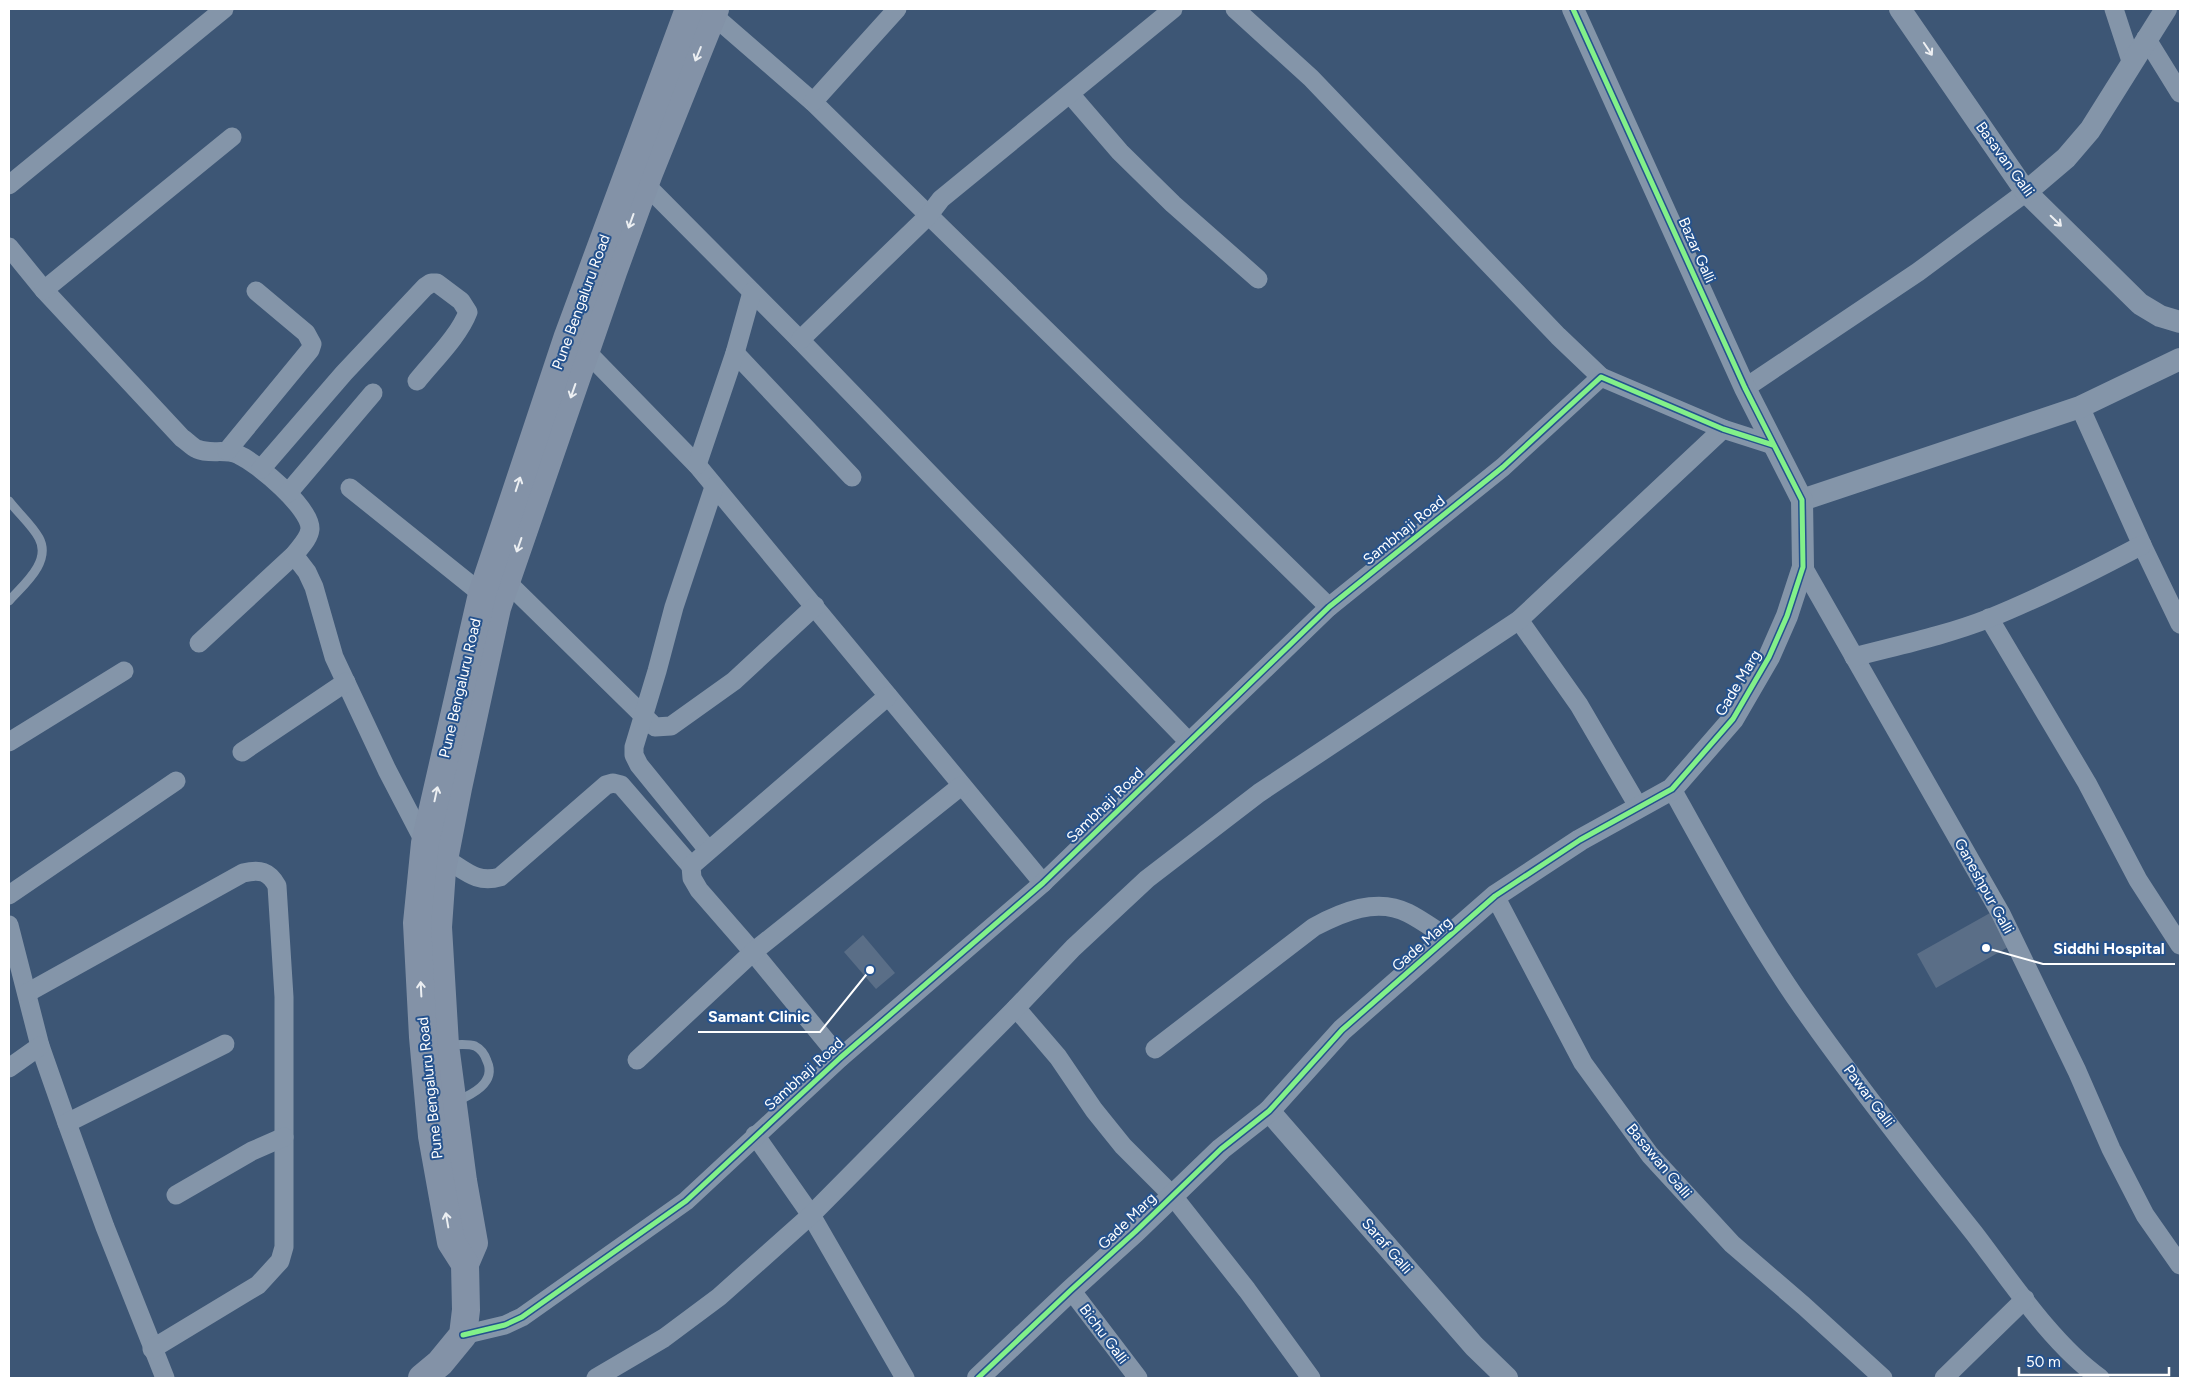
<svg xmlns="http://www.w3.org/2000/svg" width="2189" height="1387" font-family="Figtree,sans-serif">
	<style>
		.building { fill: #5a6e87 }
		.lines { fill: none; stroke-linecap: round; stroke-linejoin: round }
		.service { stroke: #8495a9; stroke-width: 9 }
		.minor { stroke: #8495a9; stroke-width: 19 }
		.tertiary { stroke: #8495a9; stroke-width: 22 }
		.primary { stroke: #8392a7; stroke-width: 28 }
		.cycleway-casing { stroke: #25528d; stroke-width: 8 }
		.cycleway { stroke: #82f089; stroke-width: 5 }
		.oneway { stroke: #edeff2 }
		.oneway2 { stroke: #eceff2 }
		.labels { text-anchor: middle; stroke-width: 4; stroke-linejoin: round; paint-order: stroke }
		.street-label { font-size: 15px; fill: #fff; stroke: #25528d }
		.leader { fill: none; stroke: #fff; stroke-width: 2 }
		.callout-dot { fill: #fff; stroke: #25528d; stroke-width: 2 }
		.callout-label { font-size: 16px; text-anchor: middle; font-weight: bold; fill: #fff; stroke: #25528d; stroke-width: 4; stroke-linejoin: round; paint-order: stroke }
	</style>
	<rect width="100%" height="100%" fill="#3d5675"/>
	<!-- building -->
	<g class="building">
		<path d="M1990 913 2010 946 1936 988 1917 954Z"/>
		<path d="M863 935 895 973 876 989 844 952Z"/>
	</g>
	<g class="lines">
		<!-- service -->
		<g class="service">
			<path d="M9 501C18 513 32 525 39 538 52 562 23 585 9 601"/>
			<path d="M447 1045C455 1045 468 1043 475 1046 481 1049 485 1055 487 1061 497 1083 471 1095 455 1102"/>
		</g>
		<!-- minor -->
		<g class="minor">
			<path d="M1235 9 1311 78 1558 336 1601 377"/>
			<path d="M2114 9 2131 61"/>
			<path d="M714 16 813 102 1329 607"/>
			<path d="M2146 38 2180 93"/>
			<path d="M1070 94 1120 152 1173 204 1258 279"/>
			<path d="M813 102 897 9"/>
			<path d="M645 184 800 340 1189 742"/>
			<path d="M9 185 224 9"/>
			<path d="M9 247 44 290 182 438C187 441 192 447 197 449 210 455 226 448 239 455 257 463 311 508 310 529 309 539 300 547 294 555L199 643"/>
			<path d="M44 290 232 137"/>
			<path d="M800 340 928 216 941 199 1173 9"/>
			<path d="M579 344 697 465 1043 883"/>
			<path d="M735 353 852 477"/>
			<path d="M1745 388 1918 272 2026 192"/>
			<path d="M2080 407 2142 545 2180 624"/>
			<path d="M227 451 310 350 312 344 306 333 256 291"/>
			<path d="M697 465 735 353 752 292"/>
			<path d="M261 469 344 373 425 287 431 283H437L461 301 468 312C459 336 433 361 417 381"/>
			<path d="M350 488 482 594"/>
			<path d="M288 493 373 393"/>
			<path d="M294 555 307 572 314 587 334 657 387 770 425 843"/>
			<path d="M1803 567 2001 914 2077 1071 2111 1149 2145 1215 2180 1265"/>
			<path d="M507 582 655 727 671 726 734 681 815 606"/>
			<path d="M1989 618 2087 783 2138 880 2180 945"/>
			<path d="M1519 620 1579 705 1638 806"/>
			<path d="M1854 657C1900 645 1947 635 1990 618 2042 597 2093 571 2142 545"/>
			<path d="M9 742 124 671"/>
			<path d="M242 752 346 682"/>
			<path d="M1672 789C1713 863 1753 937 1802 1007 1856 1084 1915 1159 1974 1233 2010 1280 2052 1344 2100 1378"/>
			<path d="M708 850 639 765 634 755V747L657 671 674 607 714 487"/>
			<path d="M444 858C465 870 476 884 500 877L606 785 613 783 621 785 691 866"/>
			<path d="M9 895 176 781"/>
			<path d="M1495 896 1583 1063 1650 1155 1732 1244 1804 1306 1883 1378"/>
			<path d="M9 925 40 1046 67 1123 105 1227 165 1378"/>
			<path d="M27 993 243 873C260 869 269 871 277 886L284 997V1247L280 1261 258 1285 152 1349"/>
			<path d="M1016 1008 1058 1057 1094 1110 1123 1146 1172 1195 1247 1290 1311 1378"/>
			<path d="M1155 1049 1314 927C1342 912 1377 897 1408 913 1422 920 1435 930 1448 938"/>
			<path d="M840 1058 753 952 699 890 692 878 691 866 888 696"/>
			<path d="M637 1060 753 952 961 786"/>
			<path d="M9 1068 40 1046"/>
			<path d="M67 1123 225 1044"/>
			<path d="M755 1135 811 1215 905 1378"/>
			<path d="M176 1195 252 1151 284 1137"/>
			<path d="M1071 1290 1138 1378"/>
			<path d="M463 1335 505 1325 522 1317 686 1201 840 1058 1043 883 1329 607 1503 467 1601 377 1723 429 1773 445"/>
			<path d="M596 1378 664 1338 719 1297 811 1215 1016 1008 1073 948 1147 879 1259 793 1519 620 1723 429"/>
			<path d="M1944 1378 2025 1299"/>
		</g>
		<!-- tertiary -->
		<g class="tertiary">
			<path d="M1900 9 2026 192 2140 304 2160 316 2180 322"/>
			<path d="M2026 192 2066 158 2090 130 2166 9"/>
			<path d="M1802 500 2080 407 2180 359"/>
			<path d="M1269 1111 1474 1346 1507 1378"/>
			<path d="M978 1378 1071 1290 1135 1232 1221 1149 1269 1111 1342 1030 1495 896 1580 840 1672 789 1733 719 1769 657 1787 616 1803 567 1802 500 1745 388 1573 9"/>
		</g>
		<!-- primary -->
		<g class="primary">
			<path d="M465 1264 474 1243 463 1181 445 1045 438 927 442 870 458 788 497 608 613 272 649 173 715 9"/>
			<path d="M422 1378 440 1363 463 1335 466 1310 465 1264 451 1242 432 1136 423 1037 417 923 425 843 482 594 568 336 689 9"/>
		</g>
		<!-- cycleway casing -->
		<g class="cycleway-casing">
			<g id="cycleway">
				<path d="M463 1335 505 1325 522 1317 686 1201 840 1058 1043 883 1329 607 1503 467 1601 377 1723 429 1773 445"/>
				<path d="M978 1378 1071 1290 1135 1232 1221 1149 1269 1111 1342 1030 1495 896 1580 840 1672 789 1733 719 1769 657 1787 616 1803 567 1802 500 1745 388 1573 9"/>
			</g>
		</g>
		<!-- cycleway -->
		<use href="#cycleway" class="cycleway"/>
	</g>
	<!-- one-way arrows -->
	<defs><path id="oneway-shaft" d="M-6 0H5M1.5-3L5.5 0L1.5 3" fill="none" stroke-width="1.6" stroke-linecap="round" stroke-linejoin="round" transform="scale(1.25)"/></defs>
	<g class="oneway">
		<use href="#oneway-shaft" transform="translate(1928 49) rotate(56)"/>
		<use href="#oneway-shaft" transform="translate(2056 221) rotate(44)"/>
	</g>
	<g class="oneway2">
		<use href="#oneway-shaft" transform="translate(698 54) rotate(112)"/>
		<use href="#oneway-shaft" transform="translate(631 221) rotate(110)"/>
		<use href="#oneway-shaft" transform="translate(573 391) rotate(109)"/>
		<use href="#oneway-shaft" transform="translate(518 484) rotate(-72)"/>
		<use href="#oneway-shaft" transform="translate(519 545) rotate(109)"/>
		<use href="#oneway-shaft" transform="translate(436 794) rotate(-78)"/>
		<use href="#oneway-shaft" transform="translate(421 989) rotate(-93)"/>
		<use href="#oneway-shaft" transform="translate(447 1220) rotate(-100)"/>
	</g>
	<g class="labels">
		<!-- street labels -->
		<g class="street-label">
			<text transform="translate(2005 159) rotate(54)" y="5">Basavan Galli</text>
			<text transform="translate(1697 250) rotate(66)" y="5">Bazar Galli</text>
			<text transform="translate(581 302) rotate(-70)" y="5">Pune Bengaluru Road</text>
			<text transform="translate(1404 530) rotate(-39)" y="5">Sambhaji Road</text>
			<text transform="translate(1738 683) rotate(-59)" y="5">Gade Marg</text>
			<text transform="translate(460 688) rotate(-77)" y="5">Pune Bengaluru Road</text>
			<text transform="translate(1105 805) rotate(-44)" y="5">Sambhaji Road</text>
			<text transform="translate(1984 886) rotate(61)" y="5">Ganeshpur Galli</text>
			<text transform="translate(1422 944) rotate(-41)" y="5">Gade Marg</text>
			<text transform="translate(804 1074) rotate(-42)" y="5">Sambhaji Road</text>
			<text transform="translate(430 1088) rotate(-96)" y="5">Pune Bengaluru Road</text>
			<text transform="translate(1869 1096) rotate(53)" y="5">Pawar Galli</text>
			<text transform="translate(1659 1161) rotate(50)" y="5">Basawan Galli</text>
			<text transform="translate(1127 1221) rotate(-44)" y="5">Gade Marg</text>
			<text transform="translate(1387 1246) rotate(49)" y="5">Saraf Galli</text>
			<text transform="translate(1104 1334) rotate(53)" y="5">Bichu Galli</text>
		</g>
	</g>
	<!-- callouts -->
	<path class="leader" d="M1986 948L2043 964H2175M870 970L820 1032H698"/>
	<g class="callout-dot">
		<circle cx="1986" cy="948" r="5"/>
		<circle cx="870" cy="970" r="5"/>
	</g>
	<g class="callout-label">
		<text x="2109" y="954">Siddhi Hospital</text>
		<text x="759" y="1022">Samant Clinic</text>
	</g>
	<!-- border -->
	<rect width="2189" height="1387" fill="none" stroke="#ffffff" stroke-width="20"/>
	<!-- scale -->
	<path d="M2019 1367v8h150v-8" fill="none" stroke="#ffffff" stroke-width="2.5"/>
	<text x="2026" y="1367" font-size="15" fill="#ffffff" stroke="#25528d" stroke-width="4" paint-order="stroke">50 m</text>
</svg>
